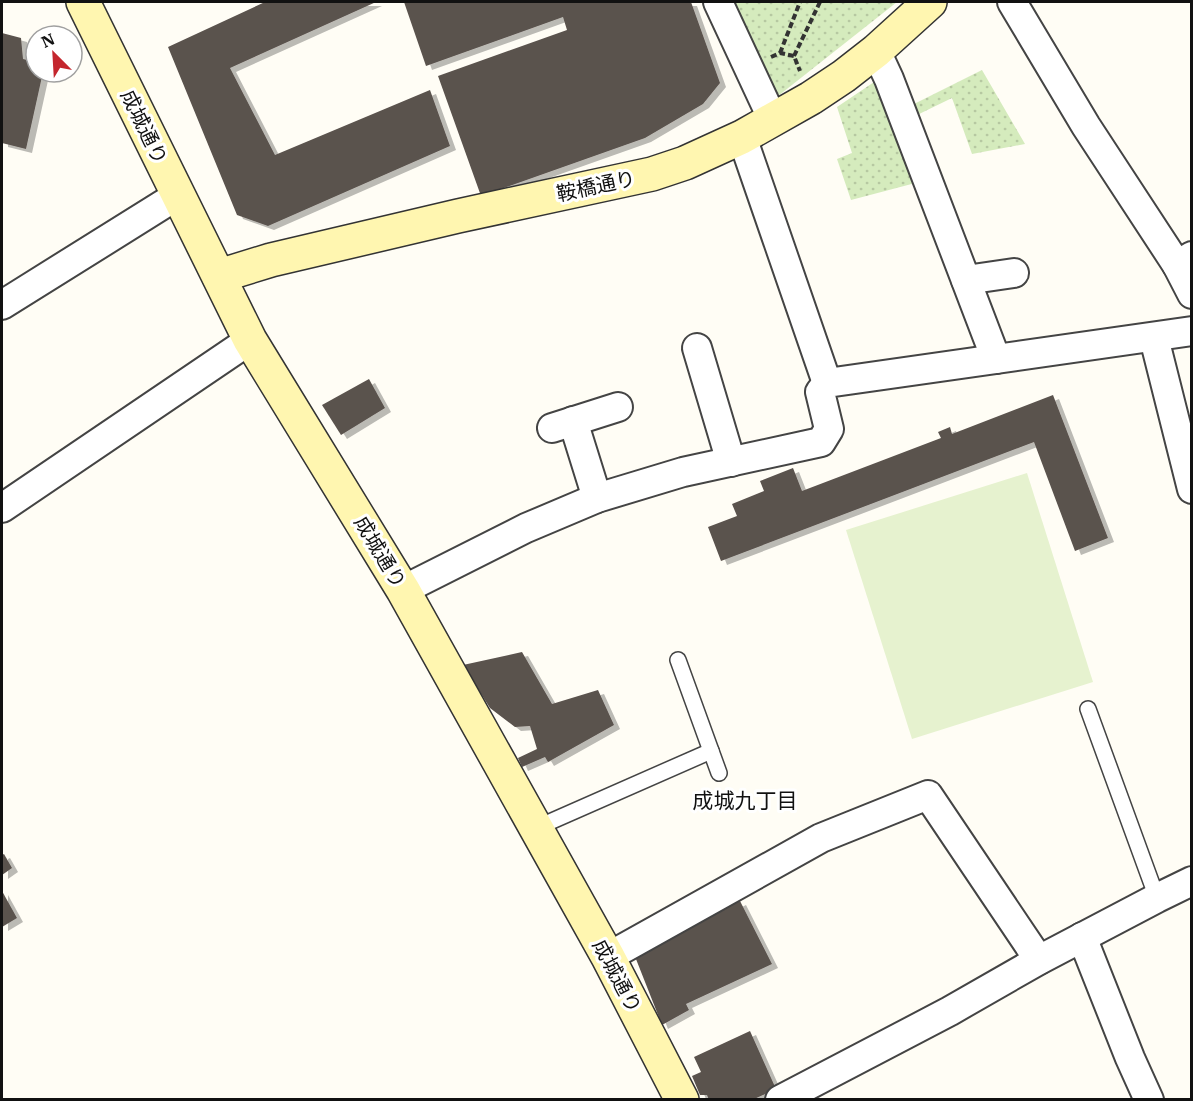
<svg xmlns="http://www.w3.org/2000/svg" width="1193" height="1101" font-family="'IBM Plex Serif','Noto Sans JP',serif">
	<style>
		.park { fill: url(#park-dots) }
		.pitch { fill: #e6f2cf }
		.building { fill: #5a524d; filter: url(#shadow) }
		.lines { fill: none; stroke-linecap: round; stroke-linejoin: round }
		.lane-casing { stroke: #444; stroke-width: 18 }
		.street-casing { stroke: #444; stroke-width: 32 }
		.secondary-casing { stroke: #333; stroke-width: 36 }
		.path { stroke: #333; stroke-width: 4; stroke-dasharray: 6 3; stroke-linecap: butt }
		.lane { stroke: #fff; stroke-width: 15 }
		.street { stroke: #fff; stroke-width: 28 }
		.secondary { stroke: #fff6b0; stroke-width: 33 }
		.labels { text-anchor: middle; stroke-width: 6; stroke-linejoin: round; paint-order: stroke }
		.street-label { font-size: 20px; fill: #111; stroke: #fff }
		.neighbourhood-label { font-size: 21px; fill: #111; stroke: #fff }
	</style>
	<defs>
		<pattern id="park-dots" width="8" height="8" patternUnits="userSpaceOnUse" patternTransform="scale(1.5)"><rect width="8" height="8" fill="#d5ebbd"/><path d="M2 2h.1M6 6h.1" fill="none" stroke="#b6c8a1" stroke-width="1.8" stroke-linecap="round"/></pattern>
		<filter id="shadow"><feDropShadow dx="6" dy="4" stdDeviation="0" flood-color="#0004"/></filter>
	</defs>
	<rect width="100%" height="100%" fill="#fffdf5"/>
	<!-- park -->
	<g class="park">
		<path d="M733 2H897L778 96Z"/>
		<path d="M982 70 1025 144 972 154 952 98 915 116 910 106Z"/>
		<path d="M883 76 923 181 851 200 837 159 852 153 837 107Z"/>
	</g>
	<!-- pitch -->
	<path class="pitch" d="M1027 473 1093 682 912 739 846 530Z"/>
	<!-- building -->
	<g class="building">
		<path d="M265 2H376L230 68 275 155 430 90 450 146 268 226 237 215 168 47Z"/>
		<path d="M404 2H691L720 83 703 104 645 138 481 196 438 76 567 30 563 17 426 66Z"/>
		<path d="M2 33 21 38 23 59 36 62V72H43L26 149 2 143Z"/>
		<path d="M369 379 385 408 341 435 322 405Z"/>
		<path d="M1053 395 1108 538 1075 551 1034 442 721 561 708 527 737 516 732 504 764 491 760 481 793 468 802 491 941 438 938 432 950 427 952 434Z"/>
		<path d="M522 652 552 704 598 690 614 725 548 762 545 757 522 767 518 758 537 749 530 726 515 727 490 708 463 665Z"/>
		<path d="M4 854 12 868 2 875V855Z"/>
		<path d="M2 891 17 918 2 927Z"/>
		<path d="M740 901 772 964 686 1004 689 1010 662 1025 634 954Z"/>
		<path d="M750 1031 776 1089 752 1100H709L707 1095H700L692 1076 701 1072 694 1057Z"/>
	</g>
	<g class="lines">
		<!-- lane casing -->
		<g class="lane-casing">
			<g id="lane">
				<path d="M678 660 719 773"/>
				<path d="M1088 709 1157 898"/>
				<path d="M536 828 711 751"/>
			</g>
		</g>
		<!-- street casing -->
		<g class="street-casing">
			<g id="street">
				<path d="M718 2 773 120"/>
				<path d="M1012 2 1086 126 1177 265"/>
				<path d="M876 51 889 79 996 359"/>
				<path d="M742 137 827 383"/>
				<path d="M1192 256 1177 265 1192 294"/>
				<path d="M966 280 1014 273"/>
				<path d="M2 305 178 195"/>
				<path d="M1154 338 1192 489"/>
				<path d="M697 348 731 462"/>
				<path d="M573 421 597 498"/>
				<path d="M552 428 618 407"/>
				<path d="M2 508 250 340"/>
				<path d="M403 590 526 528 597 498 683 472 821 442 829 429 820 392 827 383 1192 331"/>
				<path d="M1082 937 1130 1058 1149 1100"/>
				<path d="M608 957 821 838 928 795 1039 960"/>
				<path d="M780 1100 950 1011 1039 960 1157 898 1192 881"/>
			</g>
		</g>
		<!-- secondary casing -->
		<g class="secondary-casing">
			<g id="secondary">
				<path d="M83 2 250 340 403 590 608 957 682 1100"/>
				<path d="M219 276 271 260 458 216 652 174 685 163 742 137 811 98 844 76 876 51 930 2"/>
			</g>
		</g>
		<!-- path -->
		<g class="path">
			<path d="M780 53 800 2"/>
			<path d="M794 56 820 2"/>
			<path d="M771 57 780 53 794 56 800 71"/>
		</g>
		<!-- lane -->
		<use href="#lane" class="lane"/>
		<!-- street -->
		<use href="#street" class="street"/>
		<!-- secondary -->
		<use href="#secondary" class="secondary"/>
	</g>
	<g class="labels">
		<!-- street labels -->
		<g class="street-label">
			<text transform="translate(144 127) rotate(64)" y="7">成城通り</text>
			<text transform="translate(596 186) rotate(-12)" y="7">鞍橋通り</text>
			<text transform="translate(380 552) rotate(59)" y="7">成城通り</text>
			<text transform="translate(617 976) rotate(62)" y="7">成城通り</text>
		</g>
		<!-- neighbourhood labels -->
		<g class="neighbourhood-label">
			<text x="745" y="808">成城九丁目</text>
		</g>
	</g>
	<!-- border -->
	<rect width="1193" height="1101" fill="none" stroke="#111111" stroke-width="6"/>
	<!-- north arrow -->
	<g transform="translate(54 54) rotate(336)"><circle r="28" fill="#ffffff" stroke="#a0a0a0" stroke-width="1.5"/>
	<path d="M0-4.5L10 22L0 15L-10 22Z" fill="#c4262e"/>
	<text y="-9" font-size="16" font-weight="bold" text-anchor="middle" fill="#111111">N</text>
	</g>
</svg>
